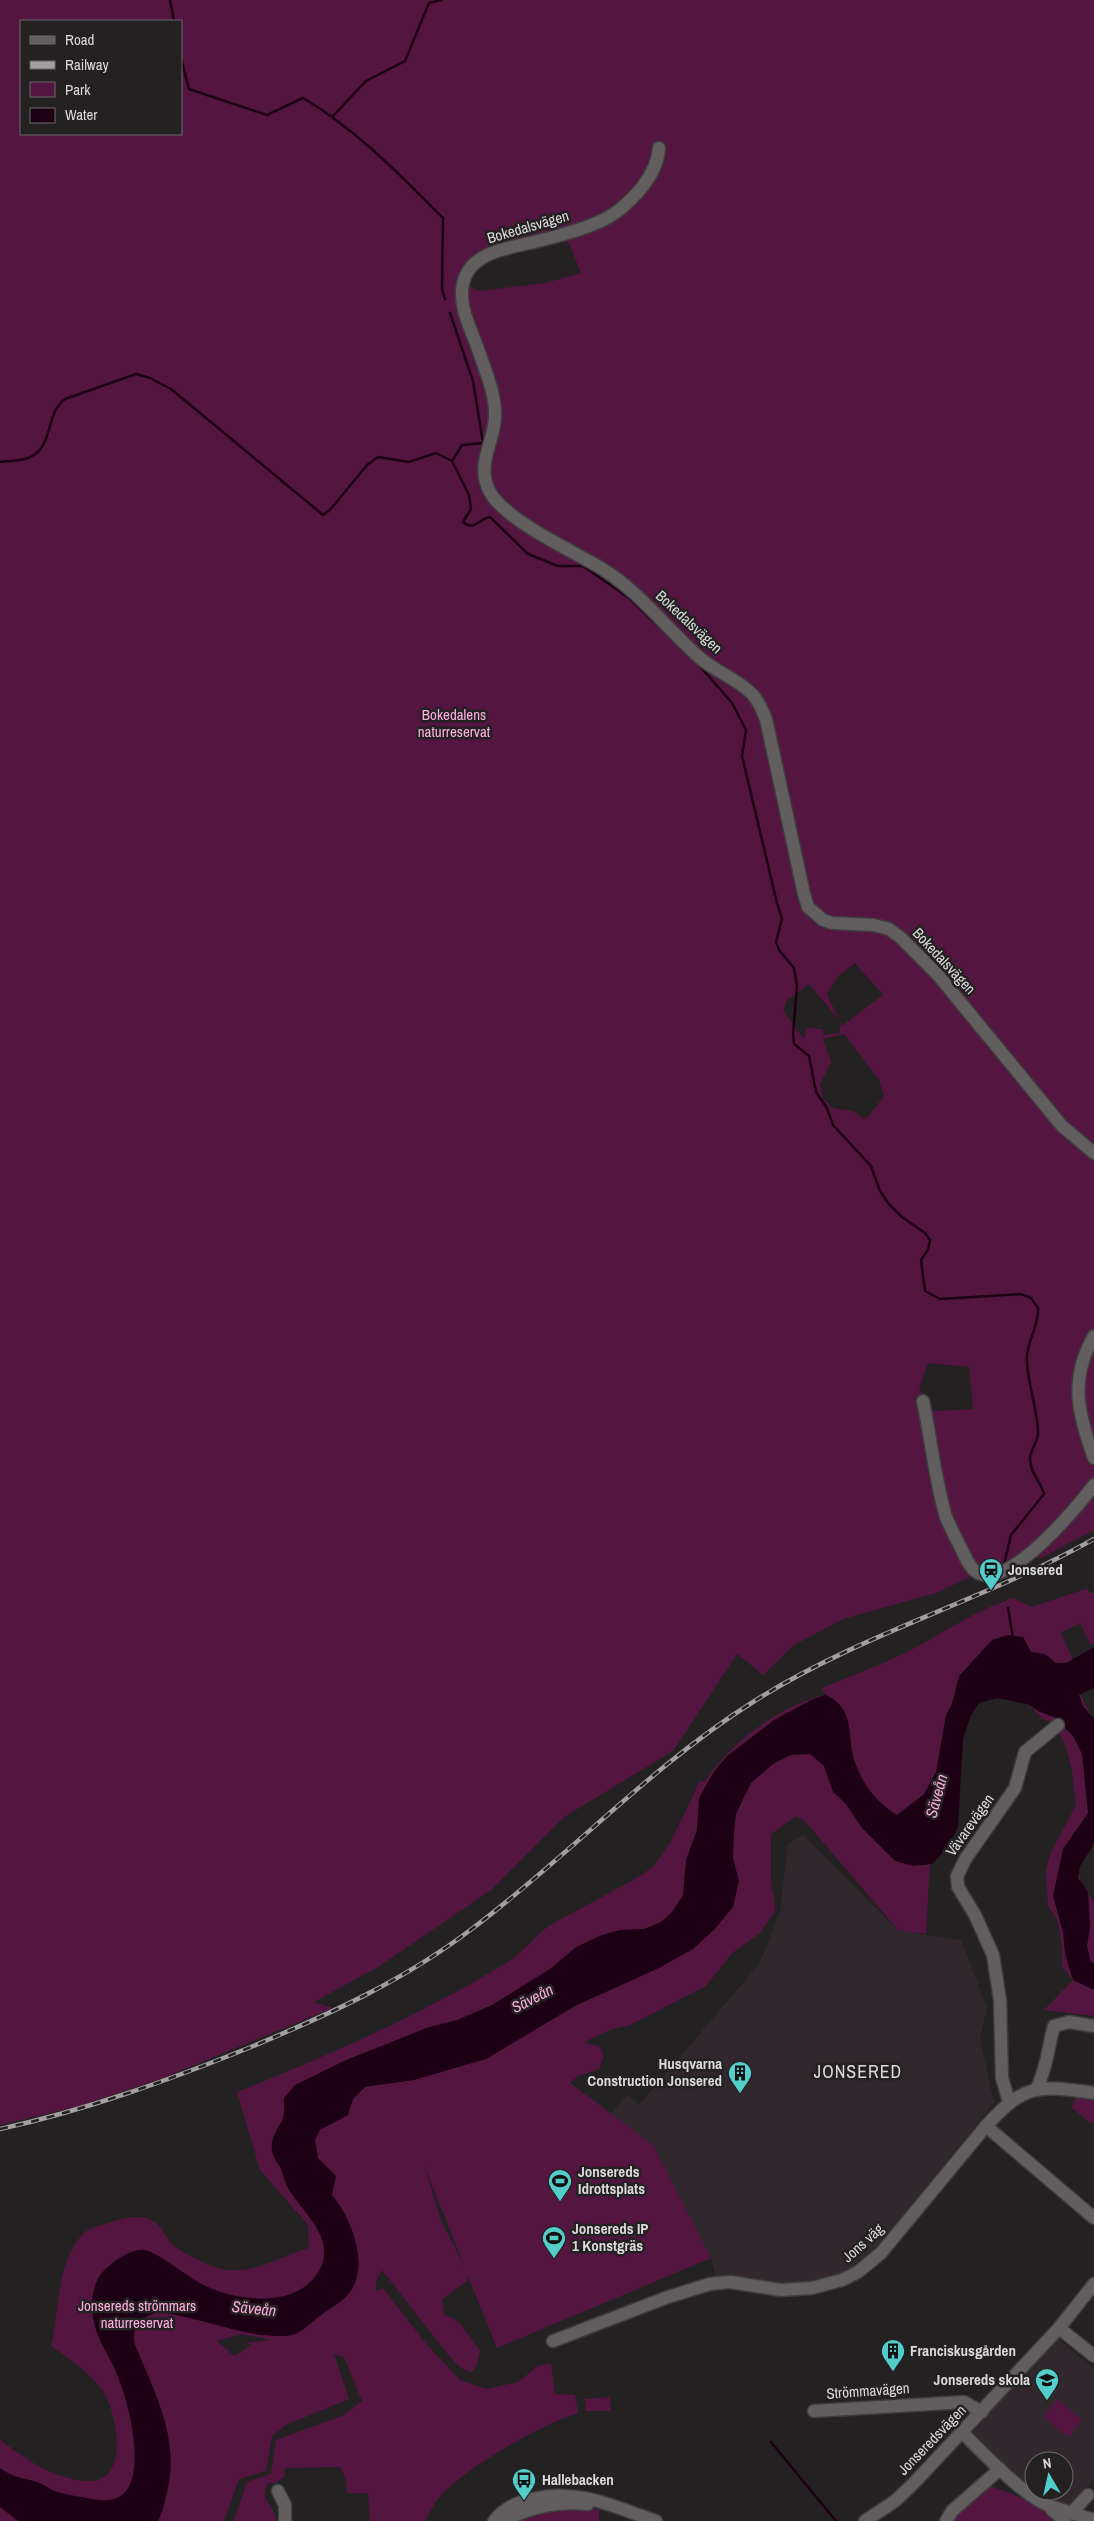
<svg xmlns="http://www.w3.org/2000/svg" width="1094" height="2521" font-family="'Archivo Narrow',sans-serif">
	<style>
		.built { fill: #31282d; fill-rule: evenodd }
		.green { fill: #541641; fill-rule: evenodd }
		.water { fill: #1d0013 }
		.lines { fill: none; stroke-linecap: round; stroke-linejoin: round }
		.stream { stroke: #1d0013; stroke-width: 2.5 }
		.minor-casing { stroke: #3e3c3d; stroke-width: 15 }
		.minor { stroke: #625e60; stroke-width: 12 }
		.rail-casing { stroke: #a19fa0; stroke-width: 4.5 }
		.rail { stroke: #242123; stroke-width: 2.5; stroke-dasharray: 8; stroke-linecap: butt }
		.labels { text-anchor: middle; stroke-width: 5; stroke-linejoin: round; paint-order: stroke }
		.street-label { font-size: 15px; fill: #dbd9da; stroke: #242123 }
		.park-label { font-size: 15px; fill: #ffadde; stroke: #242123 }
		.poi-label { font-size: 15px; font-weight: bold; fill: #dbd9da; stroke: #242123; text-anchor: start }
		.water-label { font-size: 16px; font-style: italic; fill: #faa8da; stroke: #242123 }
		.quarter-label { font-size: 18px; letter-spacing: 1px; fill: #dbd9da; stroke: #242123 }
	</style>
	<rect width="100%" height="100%" fill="#242123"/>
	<!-- built -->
	<g class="built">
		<path d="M803 1835 899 1931 961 1940 987 2008 980 2039 994 2103 872 2252 847 2270 826 2279 807 2284H774L716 2277 711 2258 653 2145 611 2114 627 2095 639 2105 760 1963 780 1912 788 1844Z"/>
		<path d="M1056 2337 1094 2369V2479L1072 2506 1051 2504 999 2465 972 2433ZM1034 2461H1064V2491H1034Z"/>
	</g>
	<!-- green -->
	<g class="green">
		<path d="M0 0H1094V1530L1041 1558 1035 1557 997 1568 987 1569 936 1593 843 1619 794 1645 763 1675 737 1654 673 1751 564 1817 491 1890 378 1967 314 2002 333 2008 163 2078 79 2106 0 2125ZM21 21H181V134H21ZM568 241 581 273 545 283 479 291 468 285 472 271 502 252ZM855 963 883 995 842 1026 827 994 838 976ZM809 984 840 1021V1033L823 1035V1029L807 1028 804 1039 783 1011 787 1000ZM844 1034 879 1080 884 1096 867 1118 864 1119 853 1111 833 1108 823 1099 820 1084 831 1062 823 1039ZM928 1363 969 1367 973 1409 934 1411 919 1389Z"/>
		<path d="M1086 1589 1094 1594V1644L1091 1645 1080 1623 1061 1633 1074 1662V1682L1094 1721V1834L1077 1868 1082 1885 1094 1902V2016L1044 2010 1073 1980 1062 1966V1943L1057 1919 1048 1906 1046 1871 1050 1854 1076 1805 1072 1770 1066 1746 1054 1724 1042 1718 1024 1701 995 1692 966 1705 930 1861 926 1934 899 1931 805 1821 796 1816 771 1834V1885L774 1896 775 1911 760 1933 732 1953 706 1986 628 2026 612 2029 584 2042 600 2047 604 2056 599 2069 578 2076 570 2083 653 2145 711 2258 497 2348 468 2276 467 2281 442 2299 444 2314 460 2323 480 2351 477 2365 471 2373 460 2367 450 2357 382 2270 376 2281V2291L383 2288 427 2345 460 2380 486 2389 518 2382 539 2365 551 2364 555 2394 575 2395 578 2413C538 2426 474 2463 444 2492 436 2500 430 2512 425 2521H370L368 2493H347L346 2480 341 2467 285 2468 284 2477 275 2483H268C258 2503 276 2504 276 2521H235L234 2520 247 2482 271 2474 276 2440 342 2416 362 2401 344 2357 334 2354 349 2399 286 2425 272 2436 266 2471 239 2479 224 2521H0V2439C21 2458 62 2483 91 2481 131 2479 117 2408 100 2387 87 2371 68 2358 51 2346 60 2310 56 2267 80 2237 87 2227 104 2225 114 2221 127 2217 143 2214 155 2222 163 2228 166 2239 174 2246 181 2252 209 2266 218 2268 251 2277 279 2257 309 2248L308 2225 260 2170 237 2092C330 2055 421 2015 506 1963 524 1952 535 1935 552 1924L637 1878 655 1865 671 1841 700 1781 705 1782C725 1747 786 1701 826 1695L822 1688C856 1674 892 1661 924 1643 953 1626 981 1609 1013 1598L1032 1607ZM424 2165 464 2265 442 2223ZM240 2334 268 2339 270 2340 245 2343 252 2345 234 2356 216 2341Z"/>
		<path d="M1077 2097 1094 2099V2120L1091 2124 1071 2107Z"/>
		<path d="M610 2397 611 2411H586L585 2399Z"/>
		<path d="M1057 2399 1082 2420 1068 2437 1043 2417Z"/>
		<path d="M988 2485 1082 2521H942Z"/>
		<path d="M573 2508 599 2509V2521H515L533 2513Z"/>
	</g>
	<!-- water -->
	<path class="water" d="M1008 1635 1023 1637 1031 1652 1045 1654 1056 1663H1066L1094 1647V1688L1079 1695 1083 1706 1094 1719V1844L1080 1866 1078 1878 1088 1892 1090 1928 1087 1946 1091 1962 1094 1963V1990L1073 1980 1065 1954 1063 1932 1053 1896 1063 1849 1088 1813 1082 1754 1073 1736 1054 1717 1040 1712 1027 1704 997 1698 979 1703 971 1715 963 1739 958 1827 948 1847 932 1864 913 1866 895 1861 862 1828 846 1804 833 1792 824 1766 810 1754 791 1755 773 1764 751 1783 736 1814 734 1833 733 1858 739 1881 733 1907 715 1929 693 1949 657 1969 575 2006 486 2059 414 2080 365 2087 353 2099 348 2115 320 2130 315 2140 318 2158 336 2176 332 2195C351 2217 370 2265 350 2292 344 2301 329 2309 320 2316 303 2328 301 2337 278 2336 237 2335 199 2317 159 2312 142 2317 133 2323 134 2342 153 2390 181 2438 167 2492 165 2502 163 2512 158 2521H18L0 2507V2468C12 2477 23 2478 37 2482 44 2484 49 2489 55 2491 65 2495 77 2496 87 2498 98 2500 111 2503 122 2495 148 2474 128 2399 116 2372 108 2353 96 2339 93 2317 91 2304 92 2285 101 2274 109 2264 131 2247 145 2250 159 2253 186 2276 200 2283 234 2302 299 2310 320 2269 336 2238 303 2213 288 2188 285 2182 283 2175 281 2169 278 2163 273 2158 272 2151 270 2137 278 2130 283 2118 285 2112 284 2104 284 2098L295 2085 346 2060 429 2027 457 2020 492 2005 550 1969 576 1947 602 1935 620 1930 644 1929 661 1922 672 1912 683 1895 686 1860 697 1830 699 1798 713 1773 727 1756 774 1720 813 1699 826 1695C857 1710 846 1736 855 1762 863 1785 876 1802 897 1815L924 1794 936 1772 946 1715 952 1704 959 1676 992 1640Z"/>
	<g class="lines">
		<!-- stream -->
		<g class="stream">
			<path d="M170 0 174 21"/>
			<path d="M181 58 189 89 267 115 303 98C357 130 399 174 443 218L442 289 445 299"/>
			<path d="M333 116 366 81 405 61 429 3 441 0"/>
			<path d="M450 313 473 381 483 443 462 445 452 461"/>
			<path d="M0 462C9 461 20 461 28 458 54 449 45 413 65 399L136 374 150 378 171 389 323 515 330 510 367 465 378 457 409 462 436 453 452 461 469 495 471 509 463 522C474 532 480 518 490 517L528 554 558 566H583L629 598 657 625"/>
			<path d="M699 665 732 703 746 730 742 756 777 903 782 919 776 942 779 950 794 968 797 986 793 1034 794 1044 809 1056 816 1092 827 1108 833 1125 871 1166 880 1191 888 1203 902 1217 925 1233 930 1240 928 1250 921 1260 925 1291 940 1299 1021 1294 1031 1298 1038 1308C1039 1326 1028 1339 1027 1356 1026 1382 1038 1408 1038 1433 1038 1442 1030 1450 1030 1459 1030 1473 1041 1482 1044 1494L1011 1535 1004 1564"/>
			<path d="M1008 1608 1013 1638"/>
			<path d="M771 2442 836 2521"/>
		</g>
		<!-- minor casing -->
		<g class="minor-casing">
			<g id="minor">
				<path d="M659 148C658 163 652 174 643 186 629 203 615 216 594 224 575 232 554 237 534 242 509 248 469 252 463 284 458 308 472 330 479 352 486 373 496 395 495 417 494 443 476 464 489 490 502 519 573 551 601 568 640 592 667 629 700 658 716 672 738 679 752 694 759 701 762 710 766 719L804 894 808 907 823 920 832 923 874 925 889 929 901 938 938 975 1062 1126 1094 1153"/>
				<path d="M1094 1336C1069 1379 1078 1414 1094 1458"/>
				<path d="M923 1401C931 1439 935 1480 946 1517 950 1527 956 1538 961 1548 965 1556 969 1568 978 1573 1009 1590 1077 1507 1094 1485"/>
				<path d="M1037 2088C1047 2068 1048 2047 1054 2026L1069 2022 1094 2026"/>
				<path d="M1009 2102 1002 2078 1000 2000 993 1955 975 1915 958 1887 957 1876 966 1858 1015 1788 1025 1752 1058 1725"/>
				<path d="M986 2126C1025 2083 1039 2085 1094 2093"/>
				<path d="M1059 2328 1094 2356"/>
				<path d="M553 2341 668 2297 710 2284 730 2282 781 2290 812 2288 842 2280 858 2272 881 2253 986 2126 1094 2218"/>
				<path d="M814 2411 964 2402 982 2412"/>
				<path d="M962 2432C982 2452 1027 2500 1053 2507L1052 2510 1065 2521"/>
				<path d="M278 2491 285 2505V2521"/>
				<path d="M1053 2507 1094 2520"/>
				<path d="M1074 2514 1075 2509 1088 2495"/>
				<path d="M494 2521C504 2508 517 2502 533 2499 578 2488 614 2507 656 2521"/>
				<path d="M504 2521C529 2507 559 2501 588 2504"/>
				<path d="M865 2521 895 2501 913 2484 1059 2328 1094 2284"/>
				<path d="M946 2521 952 2511 1000 2469"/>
			</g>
		</g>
		<!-- minor -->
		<use href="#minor" class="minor"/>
		<!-- rail casing -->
		<g class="rail-casing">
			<path id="rail" d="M0 2129C87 2110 169 2080 251 2047 330 2014 405 1980 473 1928 569 1856 651 1766 753 1702 861 1633 984 1601 1094 1539"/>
		</g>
		<!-- rail -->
		<use href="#rail" class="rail"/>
	</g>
	<!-- icons -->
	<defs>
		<g id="station-pin" transform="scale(1.25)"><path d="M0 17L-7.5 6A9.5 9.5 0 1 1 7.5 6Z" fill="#53cdca" stroke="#242123"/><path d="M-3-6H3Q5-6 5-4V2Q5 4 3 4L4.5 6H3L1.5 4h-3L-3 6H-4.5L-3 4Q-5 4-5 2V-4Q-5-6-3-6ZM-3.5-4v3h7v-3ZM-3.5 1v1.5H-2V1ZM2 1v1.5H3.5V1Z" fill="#111"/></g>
		<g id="building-pin" transform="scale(1.25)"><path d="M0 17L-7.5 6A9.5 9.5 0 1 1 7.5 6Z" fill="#53cdca" stroke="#242123"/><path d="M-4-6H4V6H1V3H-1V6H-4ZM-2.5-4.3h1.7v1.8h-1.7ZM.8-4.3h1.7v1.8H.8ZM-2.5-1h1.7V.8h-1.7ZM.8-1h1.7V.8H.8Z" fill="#111"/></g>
		<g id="stadium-pin" transform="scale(1.25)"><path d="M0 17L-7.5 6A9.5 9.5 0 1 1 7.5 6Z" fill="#53cdca" stroke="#242123"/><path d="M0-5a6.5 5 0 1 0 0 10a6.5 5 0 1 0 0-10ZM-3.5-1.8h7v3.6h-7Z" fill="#111"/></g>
		<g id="school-pin" transform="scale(1.25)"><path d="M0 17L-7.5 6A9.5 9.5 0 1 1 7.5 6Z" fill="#53cdca" stroke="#242123"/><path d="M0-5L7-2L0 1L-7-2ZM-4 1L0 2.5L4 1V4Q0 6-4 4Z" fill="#111"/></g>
		<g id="bus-pin" transform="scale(1.25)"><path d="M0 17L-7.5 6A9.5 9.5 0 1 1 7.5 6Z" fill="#53cdca" stroke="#242123"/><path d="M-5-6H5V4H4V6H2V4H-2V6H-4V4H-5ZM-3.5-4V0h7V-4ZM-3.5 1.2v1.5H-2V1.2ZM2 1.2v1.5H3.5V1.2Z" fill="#111"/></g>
	</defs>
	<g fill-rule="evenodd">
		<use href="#station-pin" x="991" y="1570"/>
		<use href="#building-pin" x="740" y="2073"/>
		<use href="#stadium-pin" x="560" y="2181"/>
		<use href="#stadium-pin" x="554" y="2238"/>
		<use href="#building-pin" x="893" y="2351"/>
		<use href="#school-pin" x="1047" y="2380"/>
		<use href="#bus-pin" x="524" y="2480"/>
	</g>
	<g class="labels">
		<!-- street labels -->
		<g class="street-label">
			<text transform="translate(528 227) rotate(-16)" y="5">Bokedalsvägen</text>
			<text transform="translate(689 622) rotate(43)" y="5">Bokedalsvägen</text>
			<text transform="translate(944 961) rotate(47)" y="5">Bokedalsvägen</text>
			<text transform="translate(970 1825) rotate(-55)" y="5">Vävarevägen</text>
			<text transform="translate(863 2243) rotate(-42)" y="5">Jons väg</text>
			<text transform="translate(868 2391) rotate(-4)" y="5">Strömmavägen</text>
			<text transform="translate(932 2440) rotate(-46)" y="5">Jonseredsvägen</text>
		</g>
		<!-- park labels -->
		<g class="park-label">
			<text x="454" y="720">Bokedalens<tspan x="454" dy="17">naturreservat</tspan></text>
			<text x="137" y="2311">Jonsereds strömmars<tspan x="137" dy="17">naturreservat</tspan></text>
		</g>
		<!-- poi labels -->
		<g class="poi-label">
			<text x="1008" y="1575">Jonsered</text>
			<text x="722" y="2069" text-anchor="end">Husqvarna<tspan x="722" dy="17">Construction Jonsered</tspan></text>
			<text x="578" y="2177">Jonsereds<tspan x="578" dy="17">Idrottsplats</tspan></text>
			<text x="572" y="2234">Jonsereds IP<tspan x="572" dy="17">1 Konstgräs</tspan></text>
			<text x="910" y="2356">Franciskusgården</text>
			<text x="1030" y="2385" text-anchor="end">Jonsereds skola</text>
			<text x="542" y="2485">Hallebacken</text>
		</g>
		<!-- water labels -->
		<g class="water-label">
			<text transform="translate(936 1796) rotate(-75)" y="6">Säveån</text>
			<text transform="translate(532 1998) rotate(-27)" y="6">Säveån</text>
			<text transform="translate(254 2308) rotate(6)" y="6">Säveån</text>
		</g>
		<!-- quarter labels -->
		<g class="quarter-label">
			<text x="858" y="2078">JONSERED</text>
		</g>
	</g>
	<!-- legend -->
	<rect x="20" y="20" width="162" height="115" fill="#242123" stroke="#6d6b6c"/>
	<rect x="30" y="36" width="25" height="8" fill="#625e60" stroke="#6d6b6c"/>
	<text x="65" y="45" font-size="15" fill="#dbd9da">Road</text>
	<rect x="30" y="61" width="25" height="8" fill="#a19fa0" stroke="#6d6b6c"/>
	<text x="65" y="70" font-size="15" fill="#dbd9da">Railway</text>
	<rect x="30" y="82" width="25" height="15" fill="#541641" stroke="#6d6b6c"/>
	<text x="65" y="95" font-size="15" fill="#dbd9da">Park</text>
	<rect x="30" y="108" width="25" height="15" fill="#1d0013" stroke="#6d6b6c"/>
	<text x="65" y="120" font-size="15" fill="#dbd9da">Water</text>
	<!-- north arrow -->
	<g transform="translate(1049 2476) rotate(351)"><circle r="24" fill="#242123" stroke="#6d6b6c"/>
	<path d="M0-4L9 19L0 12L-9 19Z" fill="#53cdca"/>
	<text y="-8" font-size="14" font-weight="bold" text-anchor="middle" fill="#dbd9da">N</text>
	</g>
</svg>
